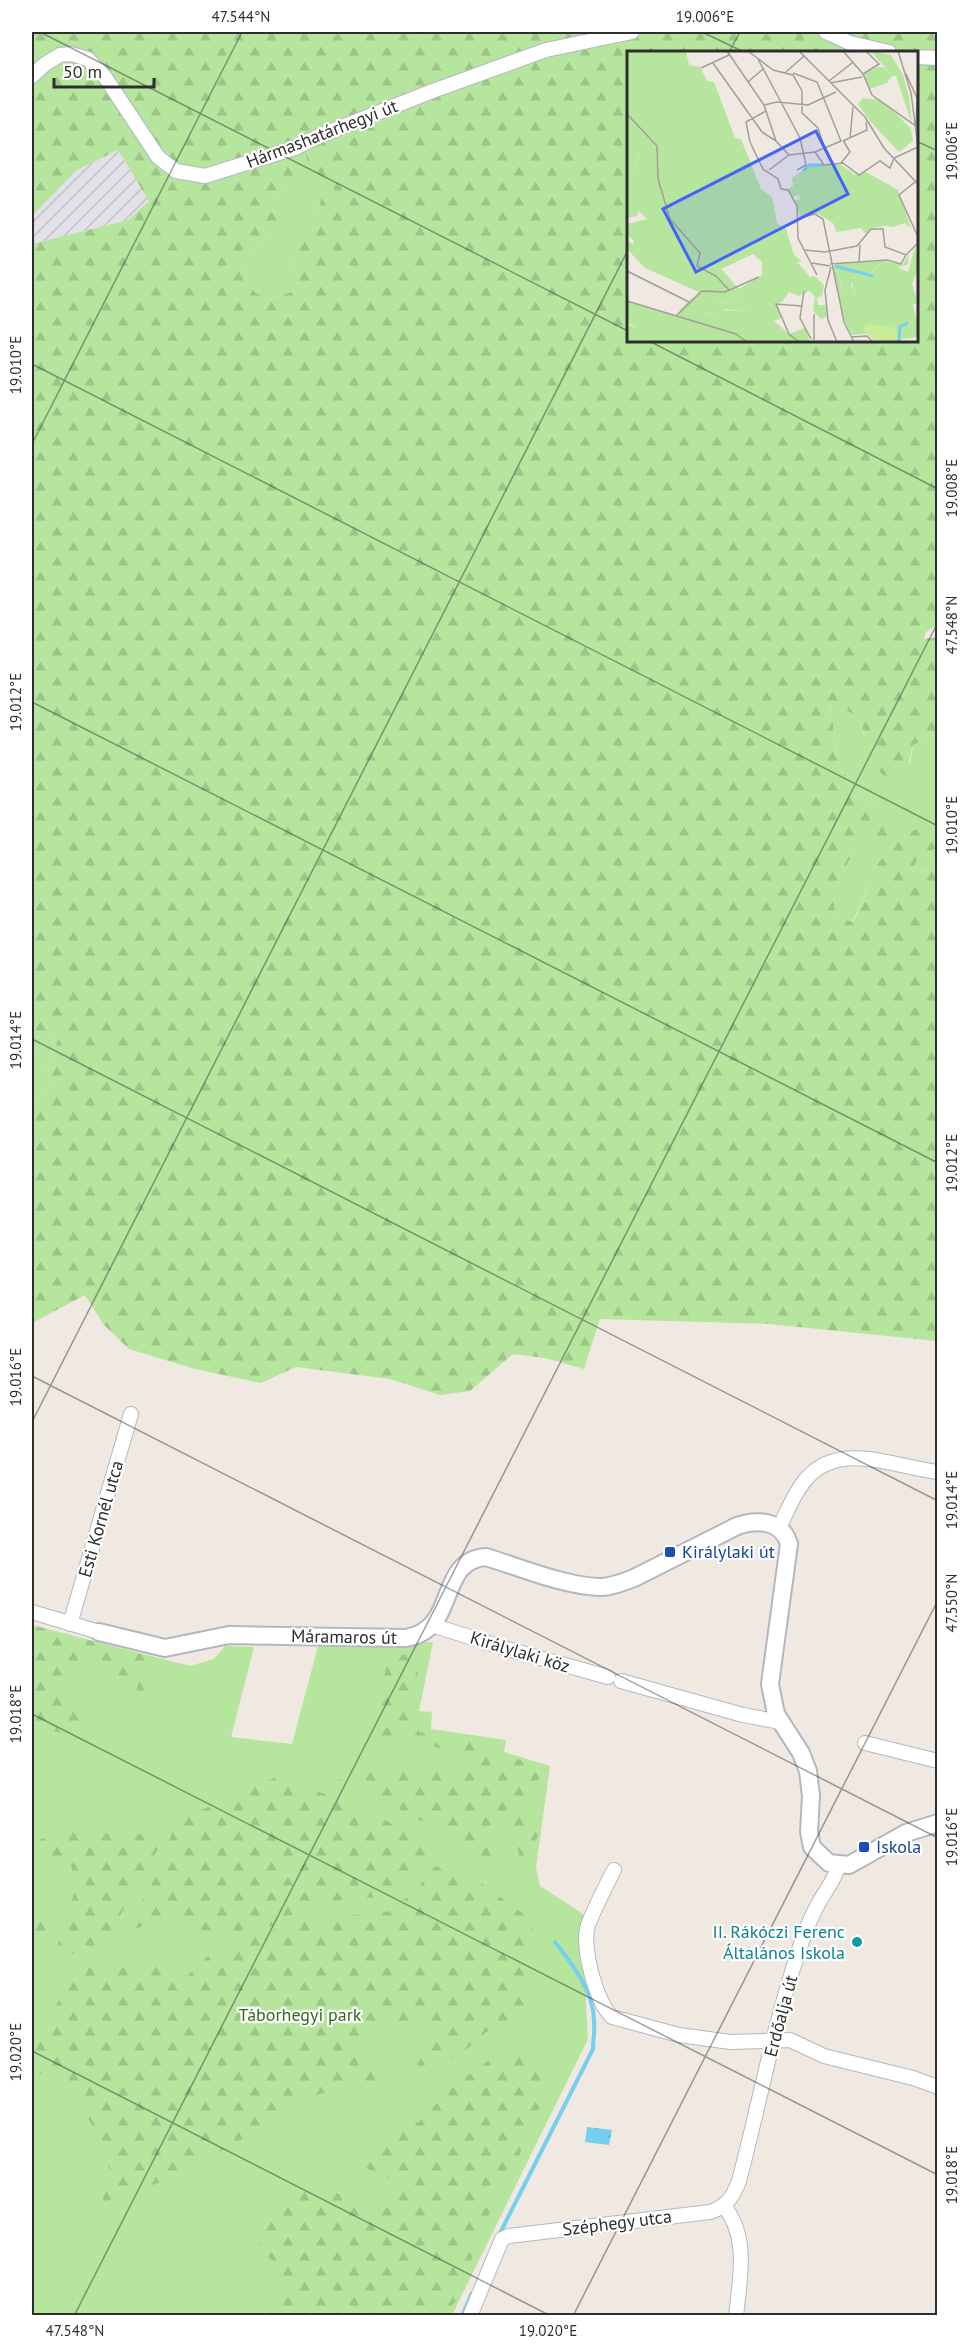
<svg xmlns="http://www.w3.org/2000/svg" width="969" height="2347" font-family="'PT Sans',sans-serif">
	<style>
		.industrial { fill: url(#industrial-furrows) }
		.grass { fill: #b6e59e }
		.forest { fill: url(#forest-firs); fill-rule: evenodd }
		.water { fill: url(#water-ripples) }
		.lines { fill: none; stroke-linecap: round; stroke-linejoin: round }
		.stream { stroke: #75cff0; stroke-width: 4 }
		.minor-casing { stroke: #b4b7c1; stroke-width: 16 }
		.tertiary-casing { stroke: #b4b7c1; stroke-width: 20 }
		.minor { stroke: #fff; stroke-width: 14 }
		.tertiary { stroke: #fff; stroke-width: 16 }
		.ticks { fill: none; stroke: #2e2e2e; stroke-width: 1.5; stroke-opacity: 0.45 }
		.transit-dot { fill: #1a4fb4; stroke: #fff; stroke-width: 2 }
		.culture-dot { fill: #0f9aa8; stroke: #fff; stroke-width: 2 }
		.labels { text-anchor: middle; stroke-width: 4.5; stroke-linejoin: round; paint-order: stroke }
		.street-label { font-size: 18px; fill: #2e2e2e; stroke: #fff }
		.transit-label { font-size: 18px; fill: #164399; stroke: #fff; text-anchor: start }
		.culture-label { font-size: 18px; fill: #0d838f; stroke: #fff; text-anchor: end }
		.park-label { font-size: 18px; fill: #2c6e1b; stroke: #fff }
		.inset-river { fill: none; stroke: #75cff0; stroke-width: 3 }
		.inset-road { fill: none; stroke: #a29e99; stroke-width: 1.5 }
		.view { fill: #4264fb; fill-opacity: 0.15; stroke: #4264fb; stroke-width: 3 }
		.inset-edge { fill: none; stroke: #2e2e2e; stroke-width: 3 }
		.neatline { fill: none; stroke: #2e2e2e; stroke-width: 2 }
		.ticks-label { font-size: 15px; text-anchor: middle; fill: #2e2e2e }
	</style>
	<defs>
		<pattern id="industrial-furrows" width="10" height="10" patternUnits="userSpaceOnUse" patternTransform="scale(1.5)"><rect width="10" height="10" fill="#e3e1e8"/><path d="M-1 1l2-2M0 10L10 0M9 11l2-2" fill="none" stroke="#c3c1c7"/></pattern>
		<pattern id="forest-firs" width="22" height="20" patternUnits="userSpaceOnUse" patternTransform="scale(1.5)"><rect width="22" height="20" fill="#b6e59e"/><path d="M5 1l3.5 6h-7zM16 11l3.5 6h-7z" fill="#9dc588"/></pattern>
		<pattern id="water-ripples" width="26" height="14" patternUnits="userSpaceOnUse" patternTransform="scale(1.5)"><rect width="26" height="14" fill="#75cff0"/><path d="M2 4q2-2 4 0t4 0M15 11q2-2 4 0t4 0" fill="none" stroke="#66b2ce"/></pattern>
	</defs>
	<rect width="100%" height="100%" fill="#efe9e1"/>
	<!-- industrial -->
	<path class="industrial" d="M118 150 149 201 128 220 32 244V216L77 170Z"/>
	<!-- grass -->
	<g class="grass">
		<path d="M305 147 337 175 333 191 319 205 316 223 308 240 292 258 299 280 292 292 269 299 255 294 243 271 254 247 275 229V198L290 184 280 158Z"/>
		<path d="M830 700 860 718 864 735 910 763 913 745 937 734V829L927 822 903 837 875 866 870 884 852 922 835 917 834 891 843 872 852 854 867 841 885 810 861 799 838 764Z"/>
		<path d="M937 848V870L913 871 917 859Z"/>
		<path d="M53 1030 59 1038 46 1067 51 1087 32 1107V1058L43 1047Z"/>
		<path d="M32 1625 190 1666 214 1659 225 1646 254 1647 231 1737 292 1744 318 1646 433 1642 419 1711 432 1712 431 1729 506 1740 504 1752 550 1766 536 1867 540 1886 586 1916 583 1948 588 2039 452 2315H32Z"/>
	</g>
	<!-- forest -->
	<g class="forest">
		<path d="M32 32H937L938 624 926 632 924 639 937 637V734L913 745 905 777 892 785 872 763 860 718 830 701 838 764 861 799 885 810 895 827 894 839 884 850 867 841 852 854 834 891 835 917 853 922 870 884 875 866 903 837 927 822 937 829V848L917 859 913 871 937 870V1341L769 1324 600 1319 584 1369 545 1358 513 1354 470 1391 440 1395 390 1379 296 1367 261 1383 195 1369 129 1349 104 1325 85 1295 32 1323V1107L51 1087 46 1067 59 1038 53 1030 43 1047 32 1058V244L128 220 149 201 118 150 77 170 32 216ZM628 52H916V340H628ZM305 147C306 159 308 171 322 176 326 177 333 175 337 175L333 191 323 194C313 226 315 232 292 258L299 280 292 292 269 299 255 293 243 271 254 247 275 229 286 209 275 198 290 184 299 180 296 167 281 158Z"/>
		<path d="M32 1625 151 1657 148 1686 139 1711 131 1709 139 1681 70 1662 61 1692 85 1706 74 1734 32 1729Z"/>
		<path d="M419 1653 415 1713 419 1732 492 1743 496 1749 543 1770 530 1797 525 1816 538 1834 531 1855 519 1856 516 1837 493 1827 484 1839 499 1864 495 1871C452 1835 388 1800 336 1781L384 1768 414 1765 457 1774 469 1755 402 1739 372 1742 388 1657Z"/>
		<path d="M274 1778 329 1795 374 1813 435 1851 422 1864 402 1895 342 1900 301 1909 276 1925 222 1935 162 1920 125 1932 104 1943 67 1956 58 1944 76 1887 71 1866 52 1858 38 1855 40 1839 76 1832 166 1835 117 1921 130 1920 159 1871 176 1821Z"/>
		<path d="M435 1866 473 1877 529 1918 534 1939 521 1951 532 2013 515 2025 486 2032 459 2056 412 2074 422 2056 426 2018 410 2027 381 2024 363 2027 359 2049 386 2080 301 2098 260 2129 172 2178 102 2203 110 2171 100 2140 67 2078 32 2073V2035L49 2020 71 1976 94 1966 148 1963 187 1976 216 1948 241 1942 298 1921 392 1911 420 1885Z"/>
		<path d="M44 1909 52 1930 45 1944 32 1942V1914Z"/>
		<path d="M529 2048 543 2077 540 2106 515 2166 495 2198 456 2301 444 2315H261L275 2295 283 2271 258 2248 264 2210 304 2183 376 2205 396 2183 360 2165 381 2134 419 2122 457 2083 497 2055Z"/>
	</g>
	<!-- water -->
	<path class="water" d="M587 2127 612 2130 609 2145 585 2142Z"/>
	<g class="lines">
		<!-- stream -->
		<g class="stream">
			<path d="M499 2235 593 2049C593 2039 595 2030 594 2021 594 1991 572 1964 555 1942"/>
			<path d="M462 2316 472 2293"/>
		</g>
		<!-- minor casing -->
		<g class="minor-casing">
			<g id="minor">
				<path d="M826 32 850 43 889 52"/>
				<path d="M916 57 938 58"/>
				<path d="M32 76 45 64 60 55 71 54 88 59 105 77 158 157 176 171 205 176 295 148 319 136 430 92 546 50 632 32"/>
				<path d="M779 1528C787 1512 794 1493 806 1479 840 1440 895 1467 938 1472"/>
				<path d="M32 1612 99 1632"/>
				<path d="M70 1624 131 1414"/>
				<path d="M432 1625 504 1648 608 1677"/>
				<path d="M621 1681 743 1715 780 1722"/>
				<path d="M865 1743 938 1761"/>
				<path d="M614 1870C605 1888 595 1907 588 1925 581 1946 596 2002 612 2017L679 2035 731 2042 790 2040 824 2056 913 2078 938 2087"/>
				<path d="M724 2206C749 2237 740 2278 736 2316"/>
				<path d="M470 2316 502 2239 509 2236 710 2212C726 2207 733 2197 739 2181 759 2106 773 2028 798 1953 803 1937 809 1921 817 1906 824 1892 835 1881 838 1866"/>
			</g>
		</g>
		<!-- tertiary casing -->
		<g class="tertiary-casing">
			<path id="tertiary" d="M99 1632 165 1648 229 1635 406 1638C410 1637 415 1636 419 1634 455 1618 441 1560 486 1557 519 1567 570 1588 603 1587 614 1586 624 1582 634 1578L737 1526C757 1519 782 1520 789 1544L770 1684 776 1714 801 1753 808 1771 811 1796 809 1832 812 1847 829 1863 849 1865 906 1833 938 1823"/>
		</g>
		<!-- minor -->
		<use href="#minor" class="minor"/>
		<!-- tertiary -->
		<use href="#tertiary" class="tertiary"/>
	</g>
	<!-- ticks -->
	<path class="ticks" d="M40 32 628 331M702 32 744 52M729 52 740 32M916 141 938 151M647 340 938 489M32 364 938 826M32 444 242 32M32 702 938 1163M32 1039 938 1501M32 1376 938 1838M32 1422 628 250M32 1714 938 2175M32 2051 551 2316M74 2316 938 622M573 2316 938 1600"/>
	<!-- markers -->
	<g class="transit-dot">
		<rect x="664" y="1546" width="12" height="12" rx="3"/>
		<rect x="858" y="1841" width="12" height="12" rx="3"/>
	</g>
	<circle class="culture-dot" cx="857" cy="1942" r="6"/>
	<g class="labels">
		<!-- street labels -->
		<g class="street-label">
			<text transform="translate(322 134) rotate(-21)" y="6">Hármashatárhegyi út</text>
			<text transform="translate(101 1519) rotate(-74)" y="6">Esti Kornél utca</text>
			<text transform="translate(344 1637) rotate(1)" y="6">Máramaros út</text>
			<text transform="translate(520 1652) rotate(17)" y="6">Királylaki köz</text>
			<text transform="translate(781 2016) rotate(-75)" y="6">Erdőalja út</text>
			<text transform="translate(617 2223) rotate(-7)" y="6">Széphegy utca</text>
		</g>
		<!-- transit labels -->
		<g class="transit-label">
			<text x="682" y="1558">Királylaki út</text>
			<text x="876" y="1853">Iskola</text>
		</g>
		<!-- culture labels -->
		<g class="culture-label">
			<text x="845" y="1938">II. Rákóczi Ferenc<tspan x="845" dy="21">Általános Iskola</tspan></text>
		</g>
		<!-- park labels -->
		<g class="park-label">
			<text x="300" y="2021">Táborhegyi park</text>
		</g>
	</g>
	<!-- overview -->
	<g transform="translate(627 51)">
		<rect width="291" height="291" fill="#efe9e1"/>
		<path d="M250 16H256L265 25 260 32 242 38 237 23ZM276 24 282 46 285 73 269 25ZM236 47 253 49 267 60 284 78 286 90 272 101 242 69 231 53ZM0 98 12 100 6 122 0 120ZM213 113 228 124 239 121 271 139 284 177 278 172 244 177 239 183 234 177 209 181 207 173 192 163 173 166 167 150 173 148 172 144 165 146 161 138 166 135 165 127 181 115ZM288 196 291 218 285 233 291 252 286 254 290 271 277 275 273 290 261 278 243 273 239 283 225 284 218 271 205 216 209 213 215 240 218 235 228 243 224 228 230 226 236 232 243 230 244 223 256 210 276 214 282 202 281 213 277 215 270 216 281 221ZM75 251 120 252 122 255 115 260 97 258 90 264 77 261Z" fill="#b6e59e"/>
		<path d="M0 0H59L62 14 73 16 80 30 87 31 108 87 114 88 134 138 145 146 150 172 159 178 167 204 175 210 170 211 183 226 188 225 197 234 195 245 190 247 191 254H199L200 265 194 268 186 260 188 246 183 240 172 245 162 241 155 251 149 253 154 267 147 270 162 283 178 277 183 291H0V273L10 277 0 271V251L52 266 53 258 72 241 18 217 0 198V190L6 193 7 190 0 183V173L20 168 12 160 10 165 0 167V120L6 122 12 101 0 98ZM126 203 135 211V224L112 238 94 218ZM76 251 120 252 122 255 115 260 90 259 89 264 77 261ZM244 0 264 4 276 24 265 25ZM187 116H209L214 126 203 130 199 123 186 120ZM182 120 190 125 186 126 188 130 191 127 208 141 201 148 210 158 201 159 200 152 187 142 197 158 193 159 192 153 187 157 175 144 176 123ZM249 133 262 135 266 142 250 149 249 139 241 138ZM255 152 272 154 283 177 278 172 266 176 258 174V158L252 159ZM234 155 237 167 244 171 239 159 250 158 248 164 254 166 246 169 253 171 251 175 237 180ZM256 210 244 222 247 233 234 232 227 225 224 233 228 243 218 236 216 241 209 213ZM290 271 291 286 274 288 277 275Z" fill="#b6e59e" fill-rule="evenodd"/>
		<path d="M243 273 269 277 272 291H249L238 281 237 275Z" fill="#c9ec9a"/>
		<path class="inset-river" d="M176 120 182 114H196M208 215 246 225M272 291 273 276 281 272"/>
		<path class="inset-road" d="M100 0 137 54 149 90 162 104 188 101 214 90 197 48M121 0 146 19 166 24 175 40V54M172 0 238 66 257 97 291 133M216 0 236 23 245 44 289 75 290 47 279 23M271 0 284 42 291 96M131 8 173 87 179 114 170 119M0 10V41M86 12 135 81 149 90M74 17 102 4M159 21 177 5M166 22 190 31 197 48M236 23 252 13 239 0M202 30 225 12M121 31 136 18M203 32 235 26M137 54 150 51 181 54 209 41M175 55V62L191 77 197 95M139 60 119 71 123 91 136 118 151 128 154 138 161 139 170 155 171 187 190 224M0 63 30 95 31 128 43 168 73 202 70 215 89 225 102 239M223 87 226 56M216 90 240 79 239 71M188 101 197 114 216 112 232 124 253 110 263 117 267 107 291 96M214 112 223 101 216 89M142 119 162 104M288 131 272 144 291 186M172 167 188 163 196 168 217 271 227 291M178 199 198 201 230 195 244 178H256L258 196 279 204 291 192M185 212 203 215M232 212 233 194M203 213 260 209 274 213 279 204M204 216 198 239 201 269 210 291M0 220 62 251M177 240 173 267 184 288M0 250 109 283 120 291M187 263V289M49 265 75 240 98 241 132 226M224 286 240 285 246 291M172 291 162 283 149 253 175 255"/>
		<path class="view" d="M189 80 221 143 69 221 36 158Z"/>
		<rect width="291" height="291" class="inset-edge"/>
	</g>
	<!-- border -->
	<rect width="969" height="2347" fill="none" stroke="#ffffff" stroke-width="66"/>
	<!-- scale -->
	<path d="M54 78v9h100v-9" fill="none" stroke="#2e2e2e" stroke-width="3"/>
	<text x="63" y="78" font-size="18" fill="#2e2e2e" stroke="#ffffff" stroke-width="4.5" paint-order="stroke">50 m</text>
	<rect x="33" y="33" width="903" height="2281" class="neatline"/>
	<g class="ticks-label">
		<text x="241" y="22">47.544°N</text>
		<text x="705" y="22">19.006°E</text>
		<text transform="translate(952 151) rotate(-90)" y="5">19.006°E</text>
		<text transform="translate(16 365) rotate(-90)" y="5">19.010°E</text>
		<text transform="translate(952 488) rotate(-90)" y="5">19.008°E</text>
		<text transform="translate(952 625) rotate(-90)" y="5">47.548°N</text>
		<text transform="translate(16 702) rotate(-90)" y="5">19.012°E</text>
		<text transform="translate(952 825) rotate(-90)" y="5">19.010°E</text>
		<text transform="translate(16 1040) rotate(-90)" y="5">19.014°E</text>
		<text transform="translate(952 1163) rotate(-90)" y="5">19.012°E</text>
		<text transform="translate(16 1377) rotate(-90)" y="5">19.016°E</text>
		<text transform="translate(952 1500) rotate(-90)" y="5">19.014°E</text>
		<text transform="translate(952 1603) rotate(-90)" y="5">47.550°N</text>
		<text transform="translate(16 1714) rotate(-90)" y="5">19.018°E</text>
		<text transform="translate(952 1837) rotate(-90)" y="5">19.016°E</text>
		<text transform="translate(16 2052) rotate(-90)" y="5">19.020°E</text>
		<text transform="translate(952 2175) rotate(-90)" y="5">19.018°E</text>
		<text x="75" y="2336">47.548°N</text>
		<text x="548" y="2336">19.020°E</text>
	</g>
</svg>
